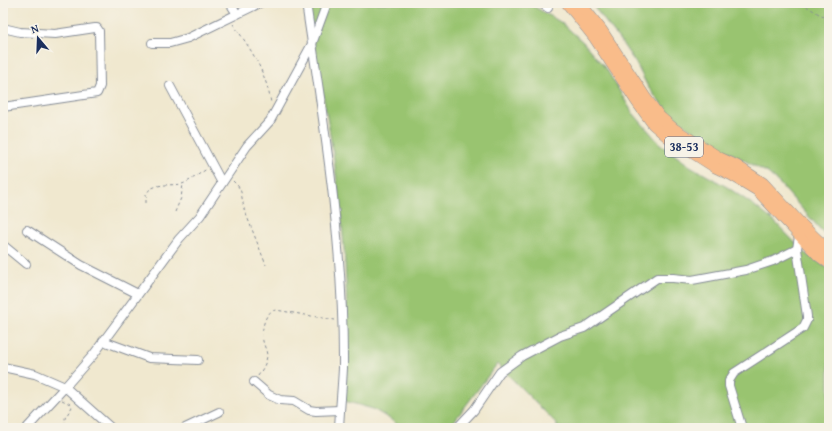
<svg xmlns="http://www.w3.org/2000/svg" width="832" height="431" font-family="'Gentium Book Plus',serif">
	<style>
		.grass { fill: #99c470; stroke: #5a7a67 }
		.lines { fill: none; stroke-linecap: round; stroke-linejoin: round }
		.minor-casing { stroke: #868c96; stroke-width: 10 }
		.major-casing { stroke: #868c96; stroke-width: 12 }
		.path { stroke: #868c96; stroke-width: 1; stroke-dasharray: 3 3; stroke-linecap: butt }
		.minor { stroke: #fff; stroke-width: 8 }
		.major { stroke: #f9bc8a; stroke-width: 11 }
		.labels { text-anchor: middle; stroke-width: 3.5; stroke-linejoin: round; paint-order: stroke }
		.shield { fill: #f7f3e8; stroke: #5d6a87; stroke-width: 1 }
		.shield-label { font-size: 12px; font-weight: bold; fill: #1b2f5e }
	</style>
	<rect width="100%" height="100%" fill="#f7f3e8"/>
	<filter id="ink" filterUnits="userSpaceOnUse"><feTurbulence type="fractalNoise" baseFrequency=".025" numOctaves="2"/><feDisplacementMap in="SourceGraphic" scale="8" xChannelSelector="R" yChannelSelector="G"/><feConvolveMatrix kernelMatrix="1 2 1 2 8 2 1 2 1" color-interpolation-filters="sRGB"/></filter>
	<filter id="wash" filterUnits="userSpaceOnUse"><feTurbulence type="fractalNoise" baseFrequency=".012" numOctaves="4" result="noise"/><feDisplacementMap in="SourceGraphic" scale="16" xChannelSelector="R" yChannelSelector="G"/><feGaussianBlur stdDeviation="0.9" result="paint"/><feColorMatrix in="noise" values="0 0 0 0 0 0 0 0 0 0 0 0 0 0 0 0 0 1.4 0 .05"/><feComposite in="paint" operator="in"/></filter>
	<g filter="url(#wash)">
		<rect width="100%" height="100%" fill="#f0e8cf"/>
		<!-- grass -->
		<g class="grass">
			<path d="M306 3H528L562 23 583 42 607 70 632 112 660 144 690 166 727 187 752 204 775 222 806 254 829 269V428H557V424L497 364 449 428H402L390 419 373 409 345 401C348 336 348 272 340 207 333 139 318 71 306 3Z"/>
			<path d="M591 3H829V239L780 184 768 173 712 143 686 126 665 109 648 87 637 65 622 43Z"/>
		</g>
	</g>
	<g filter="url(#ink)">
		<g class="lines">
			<!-- minor casing -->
			<g class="minor-casing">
				<g id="minor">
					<path d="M230 3 237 14"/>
					<path d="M306 3C324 124 344 245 343 368 342 388 340 408 339 428"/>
					<path d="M541 3 548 8"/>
					<path d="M3 28 20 32 55 34 95 28H97L99 31 100 86 97 93 3 107"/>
					<path d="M152 43H170L188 38 260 3"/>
					<path d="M170 86 222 183"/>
					<path d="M27 230 81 265 138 294"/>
					<path d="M3 245 26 264"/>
					<path d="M103 341 149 358 198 360"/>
					<path d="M3 367 35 374 65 387 111 428"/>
					<path d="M254 382 269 395 280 400 294 401 309 410 316 411 340 410"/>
					<path d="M27 428 65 387 94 354 179 239 200 216 247 146 270 121 312 44 327 3"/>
					<path d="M185 428 219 412"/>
					<path d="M457 428 474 410 500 372 522 356 560 336 584 328 657 278H673L692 280 746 270 773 261 797 249"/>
					<path d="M742 428 729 386V381L734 373 803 328 807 320V316L797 249 799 236"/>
				</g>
			</g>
			<!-- major casing -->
			<g class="major-casing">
				<g id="major">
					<path d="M567 3 594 37 637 102 653 124 668 137 715 167 732 175 757 190 818 255 829 263"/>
					<path d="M580 3 602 31 645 97 660 117 674 129 720 158 737 166 763 183 801 224 829 251"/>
				</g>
			</g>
			<!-- path -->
			<g class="path">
				<path d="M801 3 819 14 829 18"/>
				<path d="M233 24C251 49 266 72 271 103"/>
				<path d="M233 181 238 186 241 192 244 209 266 265"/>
				<path d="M146 203V194C153 182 170 186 182 184 189 182 200 173 207 169"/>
				<path d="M175 212 181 198 183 184"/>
				<path d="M258 376C262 370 266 364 267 356 267 351 264 346 263 341 261 331 264 311 276 310L335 320"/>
				<path d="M62 400 70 404 72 407 65 418V428"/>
			</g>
			<!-- minor -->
			<use href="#minor" class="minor"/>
			<!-- major -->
			<use href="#major" class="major"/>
		</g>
	</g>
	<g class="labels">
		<!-- shield labels -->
		<rect class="shield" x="665" y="137" width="38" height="20" rx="3"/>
		<g class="shield-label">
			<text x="684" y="151">38-53</text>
		</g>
	</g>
	<!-- margin -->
	<rect width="832" height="431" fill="none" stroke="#f7f3e8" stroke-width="16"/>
	<!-- north arrow -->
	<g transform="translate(38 38) rotate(341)" stroke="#f7f3e8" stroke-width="3" paint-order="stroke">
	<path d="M0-3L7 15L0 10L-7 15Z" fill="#1b2f5e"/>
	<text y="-6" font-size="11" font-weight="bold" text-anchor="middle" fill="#1b2f5e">N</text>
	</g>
</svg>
